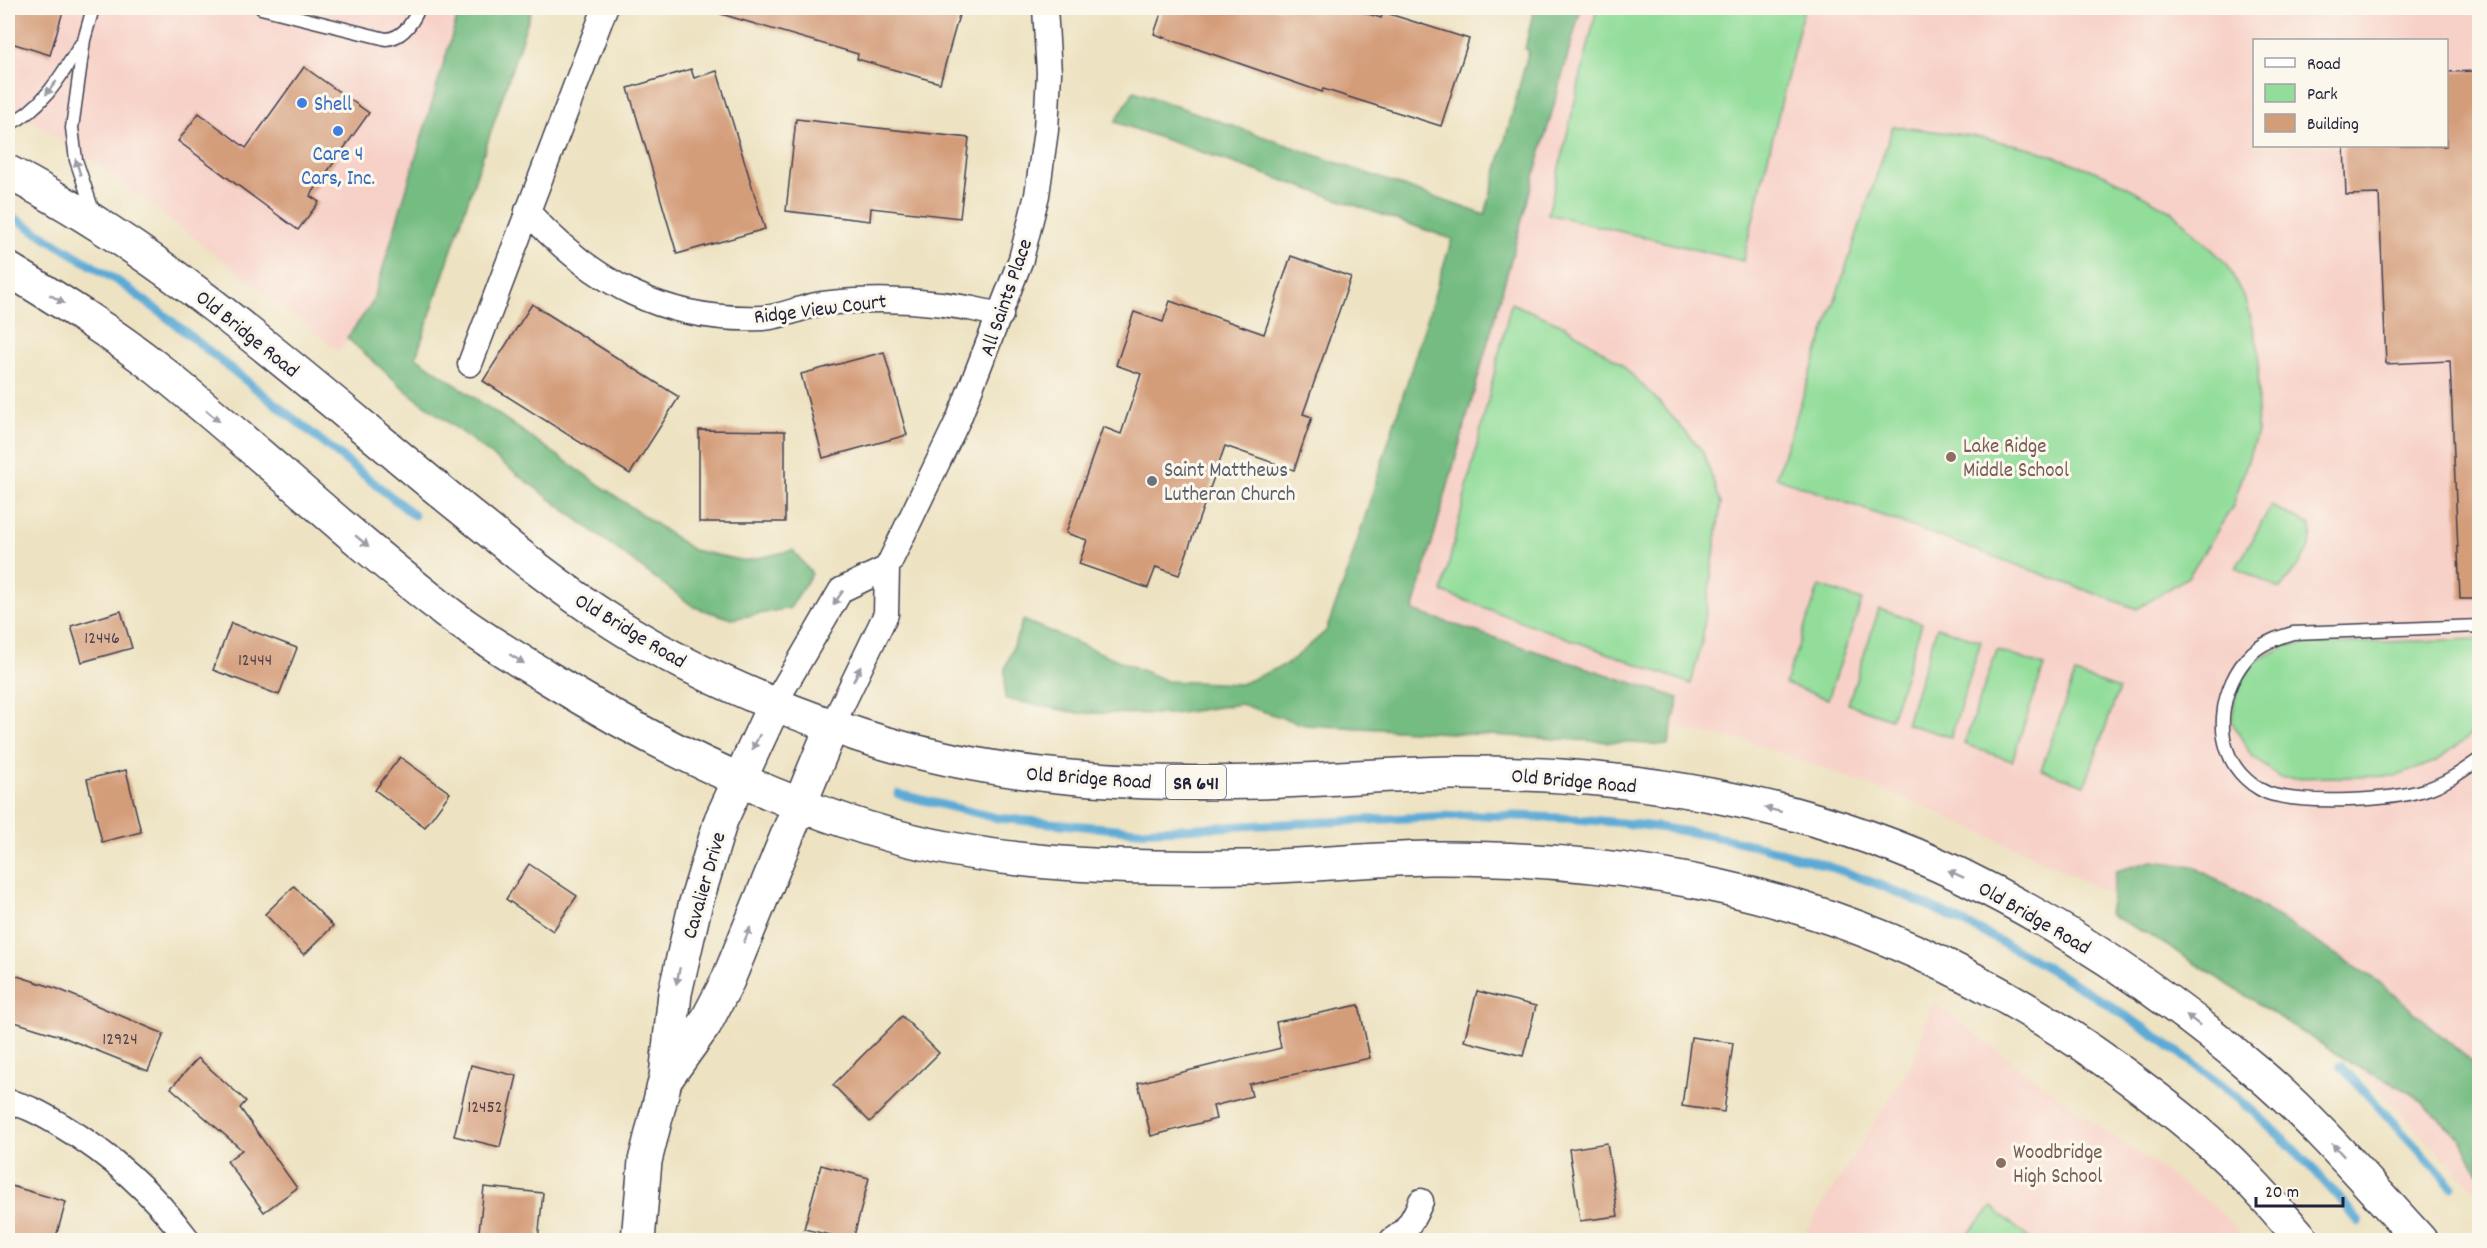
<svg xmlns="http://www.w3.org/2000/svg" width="2487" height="1248" font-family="Dekko,sans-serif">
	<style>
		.built { fill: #f7d1c8; fill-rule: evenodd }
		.green { fill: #92dd9a; stroke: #5a806a; stroke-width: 1.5 }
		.forest { fill: #75bc82; stroke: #4c6f5e; stroke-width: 1.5 }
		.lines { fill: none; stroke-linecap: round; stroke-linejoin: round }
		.stream { stroke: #5caad5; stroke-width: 9 }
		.building { fill: #d49d7a }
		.lane-casing { stroke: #403f4f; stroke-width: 15 }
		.street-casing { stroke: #403f4f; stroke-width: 27 }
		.secondary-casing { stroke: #403f4f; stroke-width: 36 }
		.primary-casing { stroke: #403f4f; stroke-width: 36 }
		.lane { stroke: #fff; stroke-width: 12 }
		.street { stroke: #fff; stroke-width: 24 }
		.secondary { stroke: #fff; stroke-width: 33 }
		.primary { stroke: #fff; stroke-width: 33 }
		.oneway { fill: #9c9ca7 }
		.shop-dot { fill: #3f7fe0; stroke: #fbf7ec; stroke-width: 2 }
		.education-dot { fill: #8d6e63; stroke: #fbf7ec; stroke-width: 2 }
		.worship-dot { fill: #6b7280; stroke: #fbf7ec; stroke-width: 2 }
		.labels { text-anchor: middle; stroke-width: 6; stroke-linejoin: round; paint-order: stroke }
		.number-label { font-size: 18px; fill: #4e414b }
		.shield { fill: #fbf7ec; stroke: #636270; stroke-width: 1.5 }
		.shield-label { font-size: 20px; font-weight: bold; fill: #22223b }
		.shop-label { font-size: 21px; fill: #366cbe; stroke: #fbf7ec; text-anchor: start }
		.street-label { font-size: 21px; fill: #22223b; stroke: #fbf7ec }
		.education-label { font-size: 21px; fill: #785e54; stroke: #fbf7ec; text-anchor: start }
		.worship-label { font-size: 21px; fill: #5b616d; stroke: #fbf7ec; text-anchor: start }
	</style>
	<rect width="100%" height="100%" fill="#fbf7ec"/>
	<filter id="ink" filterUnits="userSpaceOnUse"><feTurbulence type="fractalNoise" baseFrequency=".0167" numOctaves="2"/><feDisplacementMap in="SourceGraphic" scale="12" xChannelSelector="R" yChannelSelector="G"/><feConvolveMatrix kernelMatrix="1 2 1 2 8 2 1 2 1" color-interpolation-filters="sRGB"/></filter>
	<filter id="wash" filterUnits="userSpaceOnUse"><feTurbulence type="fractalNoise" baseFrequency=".008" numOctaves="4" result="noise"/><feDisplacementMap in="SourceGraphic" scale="24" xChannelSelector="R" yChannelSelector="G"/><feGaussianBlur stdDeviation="1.35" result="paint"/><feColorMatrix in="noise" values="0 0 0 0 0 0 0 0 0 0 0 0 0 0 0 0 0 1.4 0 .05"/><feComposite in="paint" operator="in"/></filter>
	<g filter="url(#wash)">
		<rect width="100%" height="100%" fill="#ede2c1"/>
		<!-- built -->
		<g class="built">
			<path d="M8 8H460L373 302 339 351 102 167 8 107Z"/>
			<path d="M1534 8H2479V1194L2354 1065 2200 941 2046 862 1912 801 1749 741 1473 696 1362 687 1529 50 1525 49ZM2254 40H2446V146H2254Z"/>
			<path d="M1933 1002 2089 1119 2216 1207 2246 1240H1800L1914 1060Z"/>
		</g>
		<!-- green -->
		<g class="green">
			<path d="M1597 8H1804L1743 261 1548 214Z"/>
			<path d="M1893 126 1972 136 2031 148 2108 176 2173 212 2227 264 2247 304 2259 351 2257 432 2233 506 2188 577 2137 609 1776 477Z"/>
			<path d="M1511 303 1565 326 1620 363 1661 404 1703 452 1721 503 1702 641 1691 684 1442 592Z"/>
			<path d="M2271 506 2310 525C2318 548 2293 571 2280 589L2236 568Z"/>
			<path d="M1819 586 1862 600 1828 699 1785 684Z"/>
			<path d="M1879 609 1922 623 1891 719 1848 704Z"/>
			<path d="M1937 627 1981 641 1951 737 1906 724Z"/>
			<path d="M2479 639V723L2469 736 2437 761 2397 776 2280 778 2251 755 2232 722 2236 687 2257 660 2288 645Z"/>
			<path d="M1997 650 2044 666 2012 761 1964 744Z"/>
			<path d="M2075 674 2119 689 2085 785 2041 770Z"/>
			<path d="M1992 1207 2031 1240H1963Z"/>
		</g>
		<!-- forest -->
		<g class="forest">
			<path d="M460 8H532L416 357 693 550 745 561 793 550 812 574 790 608 732 619 694 607 409 393 347 338 373 302Z"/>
			<path d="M1534 8H1581L1413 611 1679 698 1668 745 1305 725 1240 704 1173 714 1078 713 1005 699V669L1023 620 1167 681 1241 684 1289 663 1326 631 1347 574 1452 239 1115 122 1134 91 1485 215 1529 50 1525 49Z"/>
			<path d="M2152 861 2193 866 2249 899 2379 982 2479 1068V1175L2461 1139 2410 1092 2354 1065 2155 938 2109 914 2116 871Z"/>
		</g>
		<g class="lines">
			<!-- stream -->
			<g class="stream">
				<path d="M8 214 122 284 164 315 414 515"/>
				<path d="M898 794 997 818 1137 831 1469 815C1573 816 1680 824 1781 852 1878 878 1968 921 2055 972 2169 1039 2276 1117 2359 1222"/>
				<path d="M2341 1066 2452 1186"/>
			</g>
		</g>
		<g id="blocks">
			<!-- building -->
			<g class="building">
				<path d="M8 8H64L50 55 8 42Z"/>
				<path d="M722 8H961L940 83 857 59 858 54 721 14Z"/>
				<path d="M1163 8H1350L1381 18 1383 12 1469 39 1441 126 1323 89 1322 92 1154 34Z"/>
				<path d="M304 67 369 113 310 196 319 202 298 230 178 141 199 113 246 148Z"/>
				<path d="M691 69 694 78 717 71 765 229 677 254 628 88Z"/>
				<path d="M2480 71V599H2460L2450 361 2386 364 2379 194 2346 195 2344 146H2446V72Z"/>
				<path d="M796 119 969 138 960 218 871 208 870 221 786 211Z"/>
				<path d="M1291 256 1351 277 1303 414 1312 417 1294 470 1225 446 1179 575 1156 567 1148 588 1079 564 1087 540 1066 533 1103 427 1121 434 1141 374 1116 365 1134 312 1163 322 1170 301 1264 334Z"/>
				<path d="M532 304 679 397 630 474 483 381Z"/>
				<path d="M884 352 907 435 823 458 801 374Z"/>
				<path d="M699 430 785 431V522H699Z"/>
				<path d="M121 611 132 648 82 662 71 626Z"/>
				<path d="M231 623 297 648 279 695 213 670Z"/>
				<path d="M400 757 450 793 425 827 375 790Z"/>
				<path d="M126 770 141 832 102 842 87 779Z"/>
				<path d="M529 864 577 896 553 931 506 899Z"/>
				<path d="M294 886 333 926 304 955 265 914Z"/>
				<path d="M8 973 58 989 164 1034 148 1071 63 1037 8 1020Z"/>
				<path d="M1477 991 1536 1006 1523 1056 1464 1041Z"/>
				<path d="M1359 1005 1370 1058 1249 1084 1252 1096 1213 1106 1216 1119 1151 1136 1138 1083 1281 1048 1276 1022Z"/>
				<path d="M902 1016 939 1053 870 1122 833 1085Z"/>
				<path d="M1691 1037 1733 1043 1724 1112 1682 1106Z"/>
				<path d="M198 1058 246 1101 240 1108 297 1188 264 1212 227 1161 242 1150 171 1088Z"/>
				<path d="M471 1065 517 1076 500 1147 454 1136Z"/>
				<path d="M1607 1143 1618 1216 1580 1221 1569 1149Z"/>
				<path d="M821 1165 869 1178 853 1240 804 1229Z"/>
				<path d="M8 1185 66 1202 55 1240H8Z"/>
				<path d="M484 1187 543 1193 538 1240H478Z"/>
			</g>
		</g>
	</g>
	<g filter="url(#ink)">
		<use href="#blocks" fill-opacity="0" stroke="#403f4f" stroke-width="1.5"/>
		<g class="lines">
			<!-- lane casing -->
			<g class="lane-casing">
				<g id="lane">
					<path d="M93 8 84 40 72 128 76 160 94 214"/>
					<path d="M261 8 386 39C403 38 413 22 419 8"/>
					<path d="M8 125C43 108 61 76 81 44"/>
					<path d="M2480 626 2293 633C2279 637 2264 642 2252 653 2219 685 2210 746 2246 779 2253 786 2265 793 2274 795 2312 804 2387 801 2424 790 2445 784 2463 771 2480 759"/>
				</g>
			</g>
			<!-- street casing -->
			<g class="street-casing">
				<g id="street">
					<path d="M527 211C593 283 664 322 763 318 782 317 801 307 821 304 883 296 940 300 1001 315"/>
					<path d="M470 364 605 8"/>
					<path d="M775 703 841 590 887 568"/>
					<path d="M832 726 886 614 887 568 959 418 1021 259 1037 195 1046 130 1049 73 1045 8"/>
					<path d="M8 1102C27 1105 45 1116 62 1126 113 1156 153 1193 188 1240"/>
					<path d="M1392 1240C1407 1231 1414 1218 1421 1201"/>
				</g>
			</g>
			<!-- secondary casing -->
			<g class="secondary-casing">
				<g id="secondary">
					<path d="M668 1076 705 1024 728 980 832 726"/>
					<path d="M638 1240 645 1161 666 1077 675 993 695 906 721 820 775 703"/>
				</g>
			</g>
			<!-- primary casing -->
			<g class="primary-casing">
				<g id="primary">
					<path d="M8 172C176 259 314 389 460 507 510 548 559 588 614 623 682 667 761 701 838 728 972 776 1116 786 1258 782 1322 780 1387 774 1451 773 1622 771 1804 800 1960 875 2067 927 2167 995 2257 1072 2317 1123 2367 1183 2420 1240"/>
					<path d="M8 269C59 300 111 332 159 370 256 448 348 536 447 612 478 636 512 656 545 676 641 736 741 786 848 822 976 866 1114 869 1247 867 1308 866 1368 859 1429 858 1696 856 1918 919 2133 1081 2171 1109 2209 1139 2242 1173 2264 1194 2283 1218 2303 1240"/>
				</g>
			</g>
			<!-- lane -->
			<use href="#lane" class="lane"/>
			<!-- street -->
			<use href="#street" class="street"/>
			<!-- secondary -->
			<use href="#secondary" class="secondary"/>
			<!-- primary -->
			<use href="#primary" class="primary"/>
		</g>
		<!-- one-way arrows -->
		<defs><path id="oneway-solid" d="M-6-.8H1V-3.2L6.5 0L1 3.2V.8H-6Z" transform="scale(1.5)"/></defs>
		<g class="oneway">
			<use href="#oneway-solid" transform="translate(51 88) rotate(128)"/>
			<use href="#oneway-solid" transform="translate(78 167) rotate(-107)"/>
			<use href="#oneway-solid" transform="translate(57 299) rotate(31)"/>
			<use href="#oneway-solid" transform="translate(213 416) rotate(40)"/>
			<use href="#oneway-solid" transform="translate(362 541) rotate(40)"/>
			<use href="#oneway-solid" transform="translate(838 598) rotate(125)"/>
			<use href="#oneway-solid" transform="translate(517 659) rotate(32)"/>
			<use href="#oneway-solid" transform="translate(857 674) rotate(-64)"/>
			<use href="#oneway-solid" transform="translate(756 742) rotate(116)"/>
			<use href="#oneway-solid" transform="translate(1773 810) rotate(-167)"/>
			<use href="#oneway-solid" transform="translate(1956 874) rotate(-155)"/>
			<use href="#oneway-solid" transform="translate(747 935) rotate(-67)"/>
			<use href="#oneway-solid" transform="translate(678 976) rotate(102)"/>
			<use href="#oneway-solid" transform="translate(2193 1020) rotate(-142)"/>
			<use href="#oneway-solid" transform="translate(2338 1150) rotate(-133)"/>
		</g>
	</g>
	<!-- markers -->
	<g class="shop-dot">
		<circle cx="302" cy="103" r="6"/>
		<circle cx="338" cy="131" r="6"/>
	</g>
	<g class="education-dot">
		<circle cx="1951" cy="457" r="6"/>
		<circle cx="2001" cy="1163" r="6"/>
	</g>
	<circle class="worship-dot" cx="1152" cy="481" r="6"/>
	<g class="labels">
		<!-- number labels -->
		<g class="number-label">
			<text x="102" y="643">12446</text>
			<text x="255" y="665">12444</text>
			<text x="120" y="1044">12924</text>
			<text x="485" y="1112">12452</text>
		</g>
		<!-- shield labels -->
		<rect class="shield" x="1166" y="765" width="60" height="34" rx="4.5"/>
		<g class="shield-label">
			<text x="1196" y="789">SR 641</text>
		</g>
		<!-- shop labels -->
		<g class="shop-label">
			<text x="314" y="110">Shell</text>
			<text x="338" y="160" text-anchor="middle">Care 4<tspan x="338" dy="24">Cars, Inc.</tspan></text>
		</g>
		<!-- street labels -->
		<g class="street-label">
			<text transform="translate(1005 297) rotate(-71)" y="7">All Saints Place</text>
			<text transform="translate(820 308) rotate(-7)" y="7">Ridge View Court</text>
			<text transform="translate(248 333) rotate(39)" y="7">Old Bridge Road</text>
			<text transform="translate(631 630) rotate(31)" y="7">Old Bridge Road</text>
			<text transform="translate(1089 777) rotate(4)" y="7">Old Bridge Road</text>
			<text transform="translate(1574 780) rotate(5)" y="7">Old Bridge Road</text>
			<text transform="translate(703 885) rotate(-74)" y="7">Cavalier Drive</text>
			<text transform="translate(2035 917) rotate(30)" y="7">Old Bridge Road</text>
		</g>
		<!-- education labels -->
		<g class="education-label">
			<text x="1963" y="452">Lake Ridge<tspan x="1963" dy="24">Middle School</tspan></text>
			<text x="2013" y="1158">Woodbridge<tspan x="2013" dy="24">High School</tspan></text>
		</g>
		<!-- worship labels -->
		<g class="worship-label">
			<text x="1164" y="476">Saint Matthews<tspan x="1164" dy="24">Lutheran Church</tspan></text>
		</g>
	</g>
	<!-- margin -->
	<rect width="2487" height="1248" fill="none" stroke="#fbf7ec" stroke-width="30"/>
	<!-- legend -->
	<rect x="2253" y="39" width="195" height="108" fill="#fbf7ec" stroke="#a4a2a5" stroke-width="1.5"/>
	<rect x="2265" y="58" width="30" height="9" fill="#ffffff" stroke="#a4a2a5" stroke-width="1.5"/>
	<text x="2307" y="69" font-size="18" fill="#22223b">Road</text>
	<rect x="2265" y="84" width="30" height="18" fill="#92dd9a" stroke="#a4a2a5" stroke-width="1.5"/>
	<text x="2307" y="99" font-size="18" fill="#22223b">Park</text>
	<rect x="2265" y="114" width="30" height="18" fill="#d49d7a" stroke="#a4a2a5" stroke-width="1.5"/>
	<text x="2307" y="129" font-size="18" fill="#22223b">Building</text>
	<!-- scale -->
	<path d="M2256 1197v9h87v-9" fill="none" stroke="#22223b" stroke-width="3"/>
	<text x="2265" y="1197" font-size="18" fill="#22223b" stroke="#fbf7ec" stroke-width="4.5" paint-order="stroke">20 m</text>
</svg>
